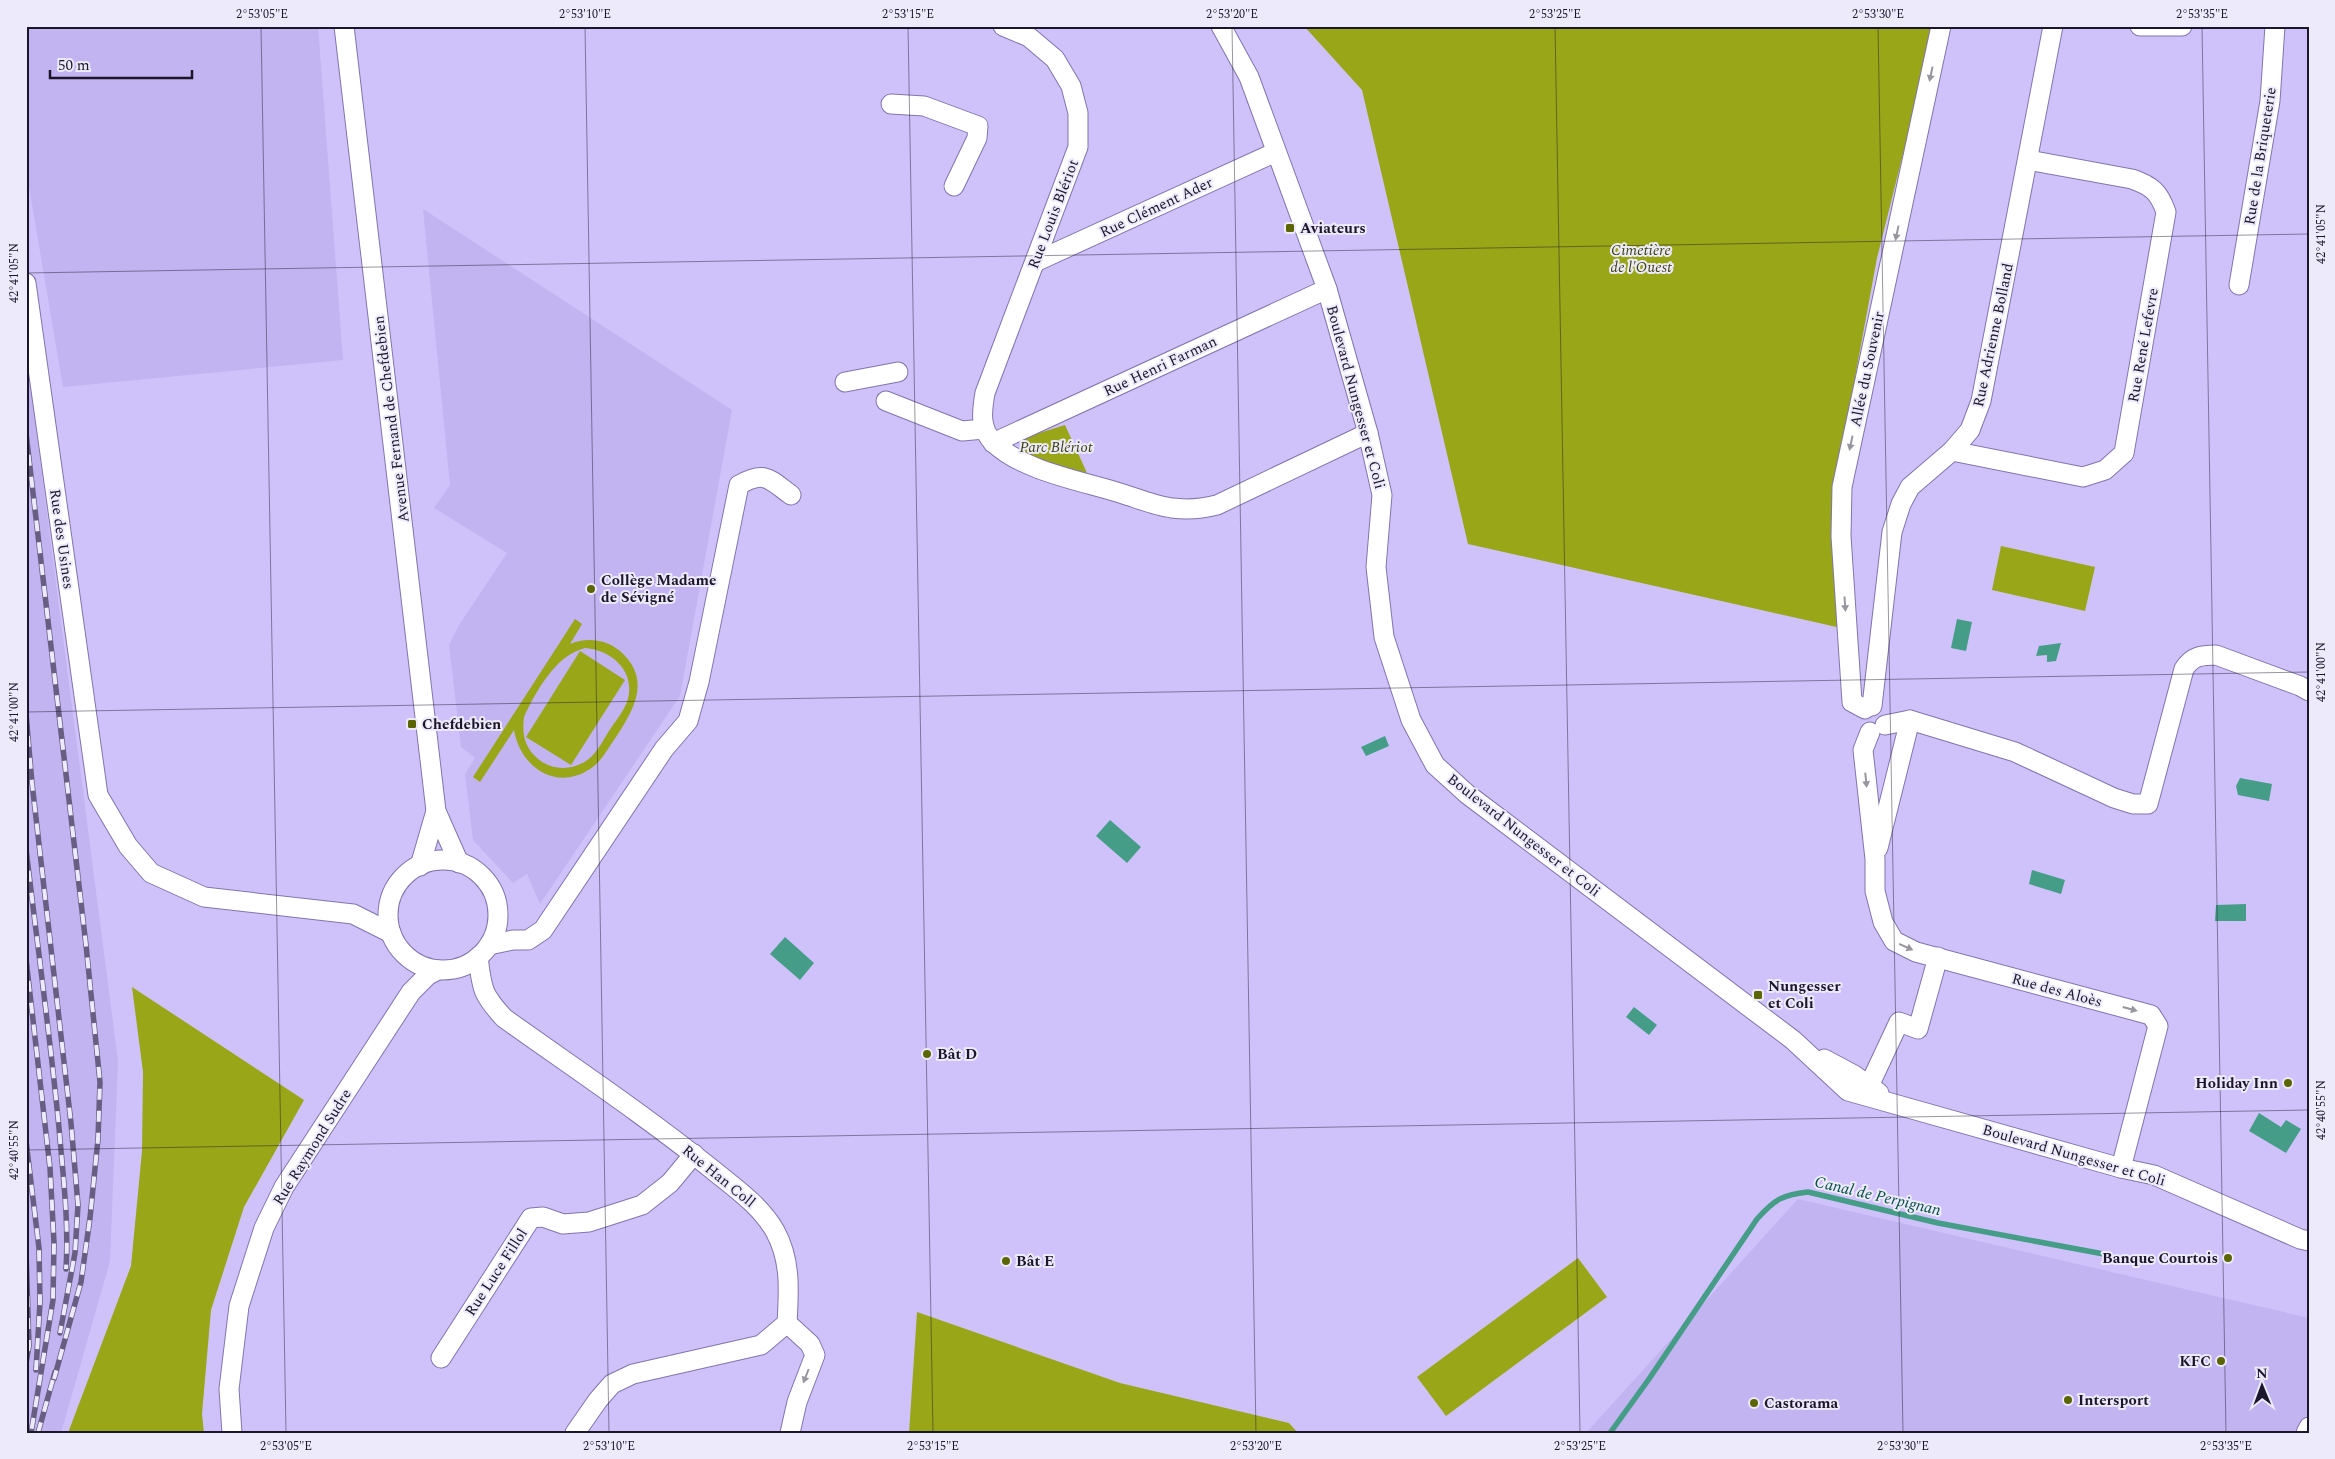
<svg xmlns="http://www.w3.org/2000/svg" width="2335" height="1459" font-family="Spectral,serif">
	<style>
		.built { fill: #c2b3f1 }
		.green { fill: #99a617; fill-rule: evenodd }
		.water { fill: #459d88 }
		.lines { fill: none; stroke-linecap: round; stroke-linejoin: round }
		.stream { stroke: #459d88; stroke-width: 5.5 }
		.street-casing { stroke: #8275aa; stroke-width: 21 }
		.street { stroke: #fff; stroke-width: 19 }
		.rail-casing { stroke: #675e82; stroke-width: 5.5 }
		.rail { stroke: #edeafb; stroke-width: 4; stroke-dasharray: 11; stroke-linecap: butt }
		.oneway { fill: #9996a0 }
		.ticks { fill: none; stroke: #1c162b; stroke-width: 1; stroke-opacity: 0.45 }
		.poi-dot { fill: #5c6504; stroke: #edeafb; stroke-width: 2 }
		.labels { text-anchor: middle; stroke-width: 4; stroke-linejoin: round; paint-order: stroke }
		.street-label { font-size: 15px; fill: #1c162b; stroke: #edeafb }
		.poi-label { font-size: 15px; font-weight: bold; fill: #1c162b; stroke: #edeafb; text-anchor: start }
		.park-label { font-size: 15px; font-style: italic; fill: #3d430f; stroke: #edeafb }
		.water-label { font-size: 16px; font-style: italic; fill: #004f41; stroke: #edeafb }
		.neatline { fill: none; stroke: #1c162b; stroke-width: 2 }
		.ticks-label { font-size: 12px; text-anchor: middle; fill: #1c162b }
	</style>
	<rect width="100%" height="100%" fill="#cfc2fb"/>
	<!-- built -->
	<g class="built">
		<path d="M26 26H318L343 360 63 387 26 169Z"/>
		<path d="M423 209 732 410 680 696 540 904 527 874 513 883 473 840 465 774 475 758 461 747 449 645 459 625 507 553 434 508 450 485Z"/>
		<path d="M26 352 118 1061 110 1261 61 1433H26Z"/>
		<path d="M1798 1199 2309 1318V1433H1586Z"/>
	</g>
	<!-- green -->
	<g class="green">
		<path d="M1304 26H1935L1877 258 1835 486 1841 628 1468 544 1362 90Z"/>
		<path d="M1065 425 1087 473 1023 457 1020 439Z"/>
		<path d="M2001 546 2095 567 2085 611 1992 590Z"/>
		<path d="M575 619 582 624 570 644C586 637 606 639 620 651 653 680 633 711 614 740 607 750 601 762 590 769 555 792 520 766 514 730L480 782 473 777ZM585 648C612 650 637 672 627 702 623 712 615 722 609 731 604 739 599 749 592 756 577 771 552 772 537 758 524 747 522 733 524 717 536 691 556 655 585 648Z"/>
		<path d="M580 651 625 680 571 765 526 737Z"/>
		<path d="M132 987 304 1100 244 1207 211 1310 202 1414 204 1433H68L131 1266 142 1151 143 1072Z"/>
		<path d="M1578 1258 1607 1297 1446 1416 1417 1377Z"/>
		<path d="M917 1312 1120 1383 1289 1423 1298 1433H909Z"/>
	</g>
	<!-- water -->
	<g class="water">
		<path d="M1957 619 1972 622 1966 651 1951 648Z"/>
		<path d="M2061 643 2056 661 2047 662V655L2036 656 2039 646Z"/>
		<path d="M1385 736 1389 746 1366 756 1361 747Z"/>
		<path d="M2240 778 2272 784 2269 801 2238 795 2236 786Z"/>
		<path d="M1110 820 1141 847 1127 863 1096 836Z"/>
		<path d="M2032 870 2065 880 2061 894 2029 884Z"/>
		<path d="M2246 904V921H2215L2216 905Z"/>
		<path d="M785 937 814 963 800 980 770 954Z"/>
		<path d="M1634 1007 1657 1025 1649 1035 1626 1017Z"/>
		<path d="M2259 1113 2281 1127 2286 1120 2301 1129 2286 1153 2249 1131Z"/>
	</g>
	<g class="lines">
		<!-- stream -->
		<path class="stream" d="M1610 1433 1649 1379 1757 1219C1775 1199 1782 1195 1808 1192L1938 1223 2109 1255"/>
		<!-- street casing -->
		<g class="street-casing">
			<g id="street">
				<path d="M344 26 436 811 459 863"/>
				<path d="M1003 26 1029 37 1055 59 1071 86 1078 113V147L985 393C982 410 979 429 994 443 1023 471 1082 481 1120 493 1137 498 1155 506 1172 508 1188 510 1201 509 1217 505L1368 433"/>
				<path d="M1221 26 1249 77 1327 289 1368 433 1382 495 1376 567 1384 637 1411 720 1435 765 1467 794 1793 1040 1848 1091 2121 1168 2154 1175 2300 1239 2309 1241"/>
				<path d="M2140 26H2182"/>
				<path d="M891 104 924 106 978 126 977 138 954 186"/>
				<path d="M1035 262 1276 152"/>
				<path d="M26 283 98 795 128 846 151 873 204 897 353 914 391 933"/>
				<path d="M2239 285 2270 101 2275 26"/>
				<path d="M845 382 898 372"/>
				<path d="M886 401 962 431 984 429"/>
				<path d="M993 443 1327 289"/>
				<path d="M1952 451 2083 477 2105 470 2124 453 2166 212C2159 192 2152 186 2132 179L2028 160"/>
				<path d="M1872 706 1892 532 1901 504 1910 487 1952 451 1970 430 1981 401 2053 26"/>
				<path d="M1865 709 1852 702 1841 536 1842 487 1941 26"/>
				<path d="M1885 725 1910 720 2015 752 2114 798 2133 804H2148L2184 669C2192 656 2202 655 2216 655L2300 686 2309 691"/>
				<path d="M1870 732 1863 750 1875 859V891L1883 922 1894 941 1916 952 2151 1015 2158 1026 2121 1168"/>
				<path d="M1878 848 1910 720"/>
				<circle cx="443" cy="915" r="55"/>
				<path d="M420 866 436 811"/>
				<path d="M489 945 513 940H528L543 930 664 749 688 721 699 682 739 485C765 470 769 479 791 495"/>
				<path d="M478 957C482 989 482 994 504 1018 574 1068 646 1116 713 1170 735 1188 760 1205 775 1231 791 1260 789 1290 787 1323L761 1345 633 1374 612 1384 598 1400 575 1433"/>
				<path d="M1824 1059 1854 1075 1879 1093"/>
				<path d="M1869 1086 1899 1022 1918 1029 1938 957"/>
				<path d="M787 1323 810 1344 815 1355 797 1402 790 1433"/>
				<path d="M441 1358 531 1218 543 1217 563 1224 589 1222 642 1205 670 1183 694 1154"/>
				<path d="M232 1433 229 1389 239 1306 264 1228 284 1187 411 992 428 975 438 970"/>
				<path d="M2306 1433 2309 1427"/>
			</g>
		</g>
		<!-- street -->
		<use href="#street" class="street"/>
		<!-- rail casing -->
		<g class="rail-casing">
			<g id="rail">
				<path d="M26 433 86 945 100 1082 98 1139 90 1218 81 1282 54 1379"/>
				<path d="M26 714 32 783 71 1123 78 1205 75 1253 60 1333"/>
				<path d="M26 849C37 942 50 1035 59 1128 63 1175 69 1222 66 1269"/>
				<path d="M26 959 50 1168 54 1243 53 1300 31 1433"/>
				<path d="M26 1141 39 1248 40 1302 36 1370"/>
				<path d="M26 1252 29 1346 26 1363"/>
				<path d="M38 1433 55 1372"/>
			</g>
		</g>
		<!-- rail -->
		<use href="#rail" class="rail"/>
	</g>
	<!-- one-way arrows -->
	<defs><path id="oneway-solid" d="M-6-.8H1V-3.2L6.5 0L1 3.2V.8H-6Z" transform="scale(1.25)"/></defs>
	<g class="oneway">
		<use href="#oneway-solid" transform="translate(1931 74) rotate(102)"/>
		<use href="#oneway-solid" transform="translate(1897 233) rotate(102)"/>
		<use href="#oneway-solid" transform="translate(1851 443) rotate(102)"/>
		<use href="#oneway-solid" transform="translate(1845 604) rotate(86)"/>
		<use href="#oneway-solid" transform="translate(1866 780) rotate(84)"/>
		<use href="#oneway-solid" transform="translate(1906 947) rotate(24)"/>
		<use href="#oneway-solid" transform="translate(2130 1009) rotate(15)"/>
		<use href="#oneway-solid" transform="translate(806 1376) rotate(111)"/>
	</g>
	<!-- ticks -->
	<path class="ticks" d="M261 26 286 1433M585 26 609 1433M908 26 933 1433M1232 26 1256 1433M1555 26 1580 1433M1878 26 1903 1433M2202 26 2226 1433M26 273 2309 234M26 712 2309 672M26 1150 2309 1110"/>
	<!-- markers -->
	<g class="poi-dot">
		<rect x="1285" y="223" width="10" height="10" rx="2.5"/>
		<circle cx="591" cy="589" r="5"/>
		<rect x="407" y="719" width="10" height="10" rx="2.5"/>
		<rect x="1753" y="990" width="10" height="10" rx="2.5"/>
		<circle cx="927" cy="1054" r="5"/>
		<circle cx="2288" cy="1083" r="5"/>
		<circle cx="2228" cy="1258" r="5"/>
		<circle cx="1006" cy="1261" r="5"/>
		<circle cx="2221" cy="1361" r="5"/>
		<circle cx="2068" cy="1400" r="5"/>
		<circle cx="1754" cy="1403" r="5"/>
	</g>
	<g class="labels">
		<!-- street labels -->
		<g class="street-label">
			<text transform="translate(2260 156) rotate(-81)" y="5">Rue de la Briqueterie</text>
			<text transform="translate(1156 207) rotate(-25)" y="5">Rue Clément Ader</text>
			<text transform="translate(1053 214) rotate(-69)" y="5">Rue Louis Blériot</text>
			<text transform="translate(1993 335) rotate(-78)" y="5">Rue Adrienne Bolland</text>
			<text transform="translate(2143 345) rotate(-80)" y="5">Rue René Lefevre</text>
			<text transform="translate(1160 366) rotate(-25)" y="5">Rue Henri Farman</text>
			<text transform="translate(1867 369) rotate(-78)" y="5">Allée du Souvenir</text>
			<text transform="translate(1356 397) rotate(75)" y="5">Boulevard Nungesser et Coli</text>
			<text transform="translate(391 419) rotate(-97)" y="5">Avenue Fernand de Chefdebien</text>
			<text transform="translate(62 539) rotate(82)" y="5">Rue des Usines</text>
			<text transform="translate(1524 835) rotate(38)" y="5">Boulevard Nungesser et Coli</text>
			<text transform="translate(2057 990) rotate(15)" y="5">Rue des Aloès</text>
			<text transform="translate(312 1147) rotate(-58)" y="5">Rue Raymond Sudre</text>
			<text transform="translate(2074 1155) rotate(16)" y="5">Boulevard Nungesser et Coli</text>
			<text transform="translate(719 1176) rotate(39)" y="5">Rue Han Coll</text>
			<text transform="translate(496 1272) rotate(-57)" y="5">Rue Luce Fillol</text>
		</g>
		<!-- poi labels -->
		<g class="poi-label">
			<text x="1300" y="233">Aviateurs</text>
			<text x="601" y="585">Collège Madame<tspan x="601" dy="17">de Sévigné</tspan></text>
			<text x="422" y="729">Chefdebien</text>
			<text x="1768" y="991">Nungesser<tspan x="1768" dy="17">et Coli</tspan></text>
			<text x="937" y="1059">Bât D</text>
			<text x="2278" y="1088" text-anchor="end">Holiday Inn</text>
			<text x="2218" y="1263" text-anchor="end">Banque Courtois</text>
			<text x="1016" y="1266">Bât E</text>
			<text x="2211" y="1366" text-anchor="end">KFC</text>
			<text x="2078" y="1405">Intersport</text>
			<text x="1764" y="1408">Castorama</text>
		</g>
		<!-- park labels -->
		<g class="park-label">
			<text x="1641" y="255">Cimetière<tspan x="1641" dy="17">de l'Ouest</tspan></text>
			<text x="1056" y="452">Parc Blériot</text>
		</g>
		<!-- water labels -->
		<g class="water-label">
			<text transform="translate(1878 1195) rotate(13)" y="6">Canal de Perpignan</text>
		</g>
	</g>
	<!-- border -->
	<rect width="2335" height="1459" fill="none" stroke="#edeafb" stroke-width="55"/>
	<!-- north arrow -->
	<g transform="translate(2262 1386) rotate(359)" stroke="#edeafb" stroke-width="4" paint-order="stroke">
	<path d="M0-4L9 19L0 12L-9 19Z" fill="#1c162b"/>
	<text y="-8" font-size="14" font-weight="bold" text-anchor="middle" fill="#1c162b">N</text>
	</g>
	<!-- scale -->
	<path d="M50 70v8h142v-8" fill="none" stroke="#1c162b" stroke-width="2.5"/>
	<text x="58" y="70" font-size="15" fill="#1c162b" stroke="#edeafb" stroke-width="4" paint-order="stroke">50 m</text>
	<rect x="28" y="28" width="2280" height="1404" class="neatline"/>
	<g class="ticks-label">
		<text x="262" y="18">2°53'05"E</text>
		<text x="585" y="18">2°53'10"E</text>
		<text x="908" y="18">2°53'15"E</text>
		<text x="1232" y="18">2°53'20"E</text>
		<text x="1555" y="18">2°53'25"E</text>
		<text x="1878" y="18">2°53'30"E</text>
		<text x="2202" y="18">2°53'35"E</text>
		<text transform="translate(2321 234) rotate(-90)" y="4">42°41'05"N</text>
		<text transform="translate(14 273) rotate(-90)" y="4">42°41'05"N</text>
		<text transform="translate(2321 672) rotate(-90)" y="4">42°41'00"N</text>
		<text transform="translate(14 712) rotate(-90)" y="4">42°41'00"N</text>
		<text transform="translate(2321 1110) rotate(-90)" y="4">42°40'55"N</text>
		<text transform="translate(14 1150) rotate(-90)" y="4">42°40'55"N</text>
		<text x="286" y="1450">2°53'05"E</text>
		<text x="609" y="1450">2°53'10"E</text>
		<text x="933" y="1450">2°53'15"E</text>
		<text x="1256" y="1450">2°53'20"E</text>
		<text x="1580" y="1450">2°53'25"E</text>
		<text x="1903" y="1450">2°53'30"E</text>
		<text x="2226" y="1450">2°53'35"E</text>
	</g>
</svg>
